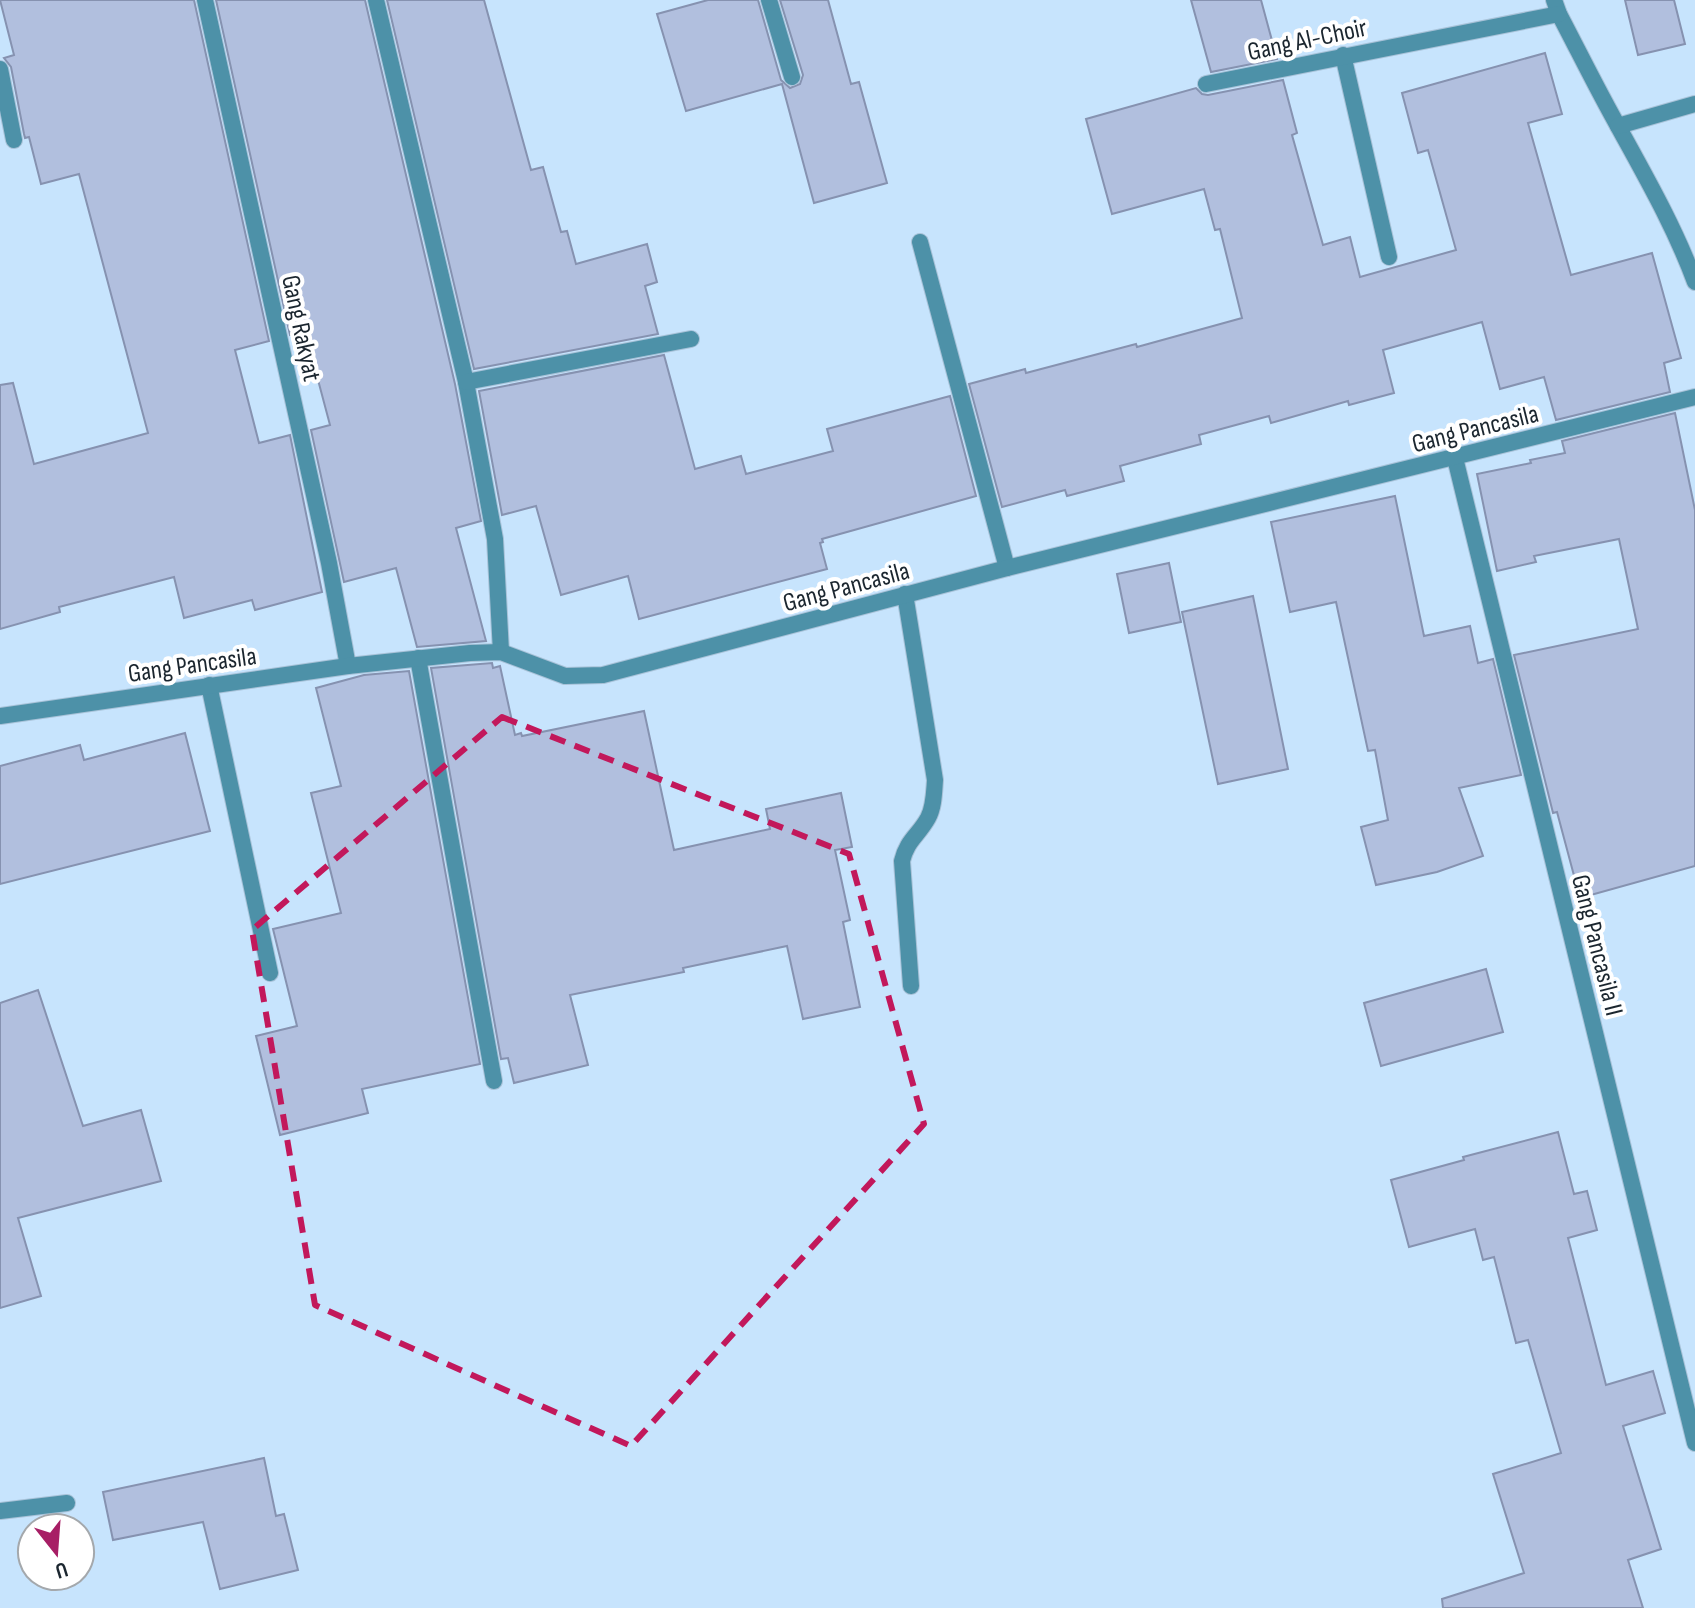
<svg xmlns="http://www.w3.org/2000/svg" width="1695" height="1608" font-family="'Sofia Sans Condensed',sans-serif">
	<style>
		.building { fill: #b1bfde; stroke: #8692b0; stroke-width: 2 }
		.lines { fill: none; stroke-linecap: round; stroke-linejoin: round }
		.lane-casing { stroke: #a8c2d8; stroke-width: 18 }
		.street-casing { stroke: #a8c2d8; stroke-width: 18 }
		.lane { stroke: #4d91a8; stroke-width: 16 }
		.street { stroke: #4d91a8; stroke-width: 16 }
		.marked { fill: none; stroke: #c2185b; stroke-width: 6; stroke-dasharray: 16 10; stroke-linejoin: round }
		.labels { text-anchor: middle; stroke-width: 8; stroke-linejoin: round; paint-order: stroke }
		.street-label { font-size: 26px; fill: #1b262f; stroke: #fff }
	</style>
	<rect width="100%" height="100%" fill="#c7e4fd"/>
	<!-- building -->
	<g class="building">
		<path d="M0 0H194L269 341 235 350 259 443 290 435 322 592 255 610 252 600 184 618 174 577 59 607 60 612 0 629V385L13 383 34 464 148 433 79 174 41 184 29 137 25 138 24 134 11 67 4 58 14 55Z"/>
		<path d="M216 0H365L455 384 481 521 456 528 486 641 417 647 396 568 344 582 311 430 330 425 305 331 290 335Z"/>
		<path d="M387 0H484L531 170 543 167 561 232 567 231 576 264 647 244 657 282 645 286 658 334 474 369Z"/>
		<path d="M708 0H758L781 80 790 88 800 84 803 75 780 0H828L851 84 859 82 887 183 814 203 782 84 686 111 657 14Z"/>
		<path d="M1191 0H1261L1277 59 1211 72Z"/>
		<path d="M1625 0H1674L1685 44 1638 55Z"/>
		<path d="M1545 53 1562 114 1528 123 1571 275 1652 253 1681 358 1664 363 1670 392 1556 420 1544 377 1500 389 1482 322 1383 350 1394 393 1349 405 1348 401 1271 423 1269 416 1199 435 1201 444 1120 466 1124 481 1067 496 1065 490 1002 507 969 384 1025 369 1026 373 1136 344 1137 347 1242 318 1220 229 1215 230 1204 189 1112 214 1086 119 1196 88 1202 94 1208 95 1283 80 1297 133 1292 135 1323 245 1350 237 1360 277 1456 250 1428 150 1418 153 1402 93Z"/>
		<path d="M664 355 695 469 741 456 746 474 833 451 827 429 950 396 976 496 822 539 823 542 820 543 827 569 639 619 628 576 561 595 536 506 502 515 479 391Z"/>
		<path d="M1675 413 1695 510V866L1580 898 1557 812 1553 813 1514 655 1638 629 1619 539 1534 556 1536 562 1497 571 1477 474 1531 463 1530 460 1565 453 1562 441Z"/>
		<path d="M1395 496 1424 636 1470 626 1478 663 1493 659 1521 775 1459 788 1483 856 1437 872 1376 885 1361 827 1388 820 1375 750 1368 751 1336 602 1290 612 1271 522Z"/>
		<path d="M1169 563 1181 622 1129 633 1117 574Z"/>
		<path d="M1253 596 1288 769 1218 784 1182 612Z"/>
		<path d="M492 663 493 668 500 666 515 735 521 733 522 736 644 711 674 850 770 829 766 809 841 793 852 847 835 850 850 920 843 922 860 1007 803 1019 787 946 683 968 684 972 570 995 588 1065 514 1083 508 1058 501 1059 431 668Z"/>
		<path d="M409 671 480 1064 362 1089 368 1113 280 1135 256 1036 297 1026 273 929 341 913 311 793 341 786 316 688 364 675Z"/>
		<path d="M185 733 210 831 0 884V766L80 745 84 760Z"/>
		<path d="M1486 969 1503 1032 1381 1066 1364 1003Z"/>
		<path d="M38 990 83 1126 141 1110 161 1181 18 1218 41 1296 0 1308V1003Z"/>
		<path d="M1558 1132 1574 1194 1587 1191 1597 1230 1568 1238 1606 1385 1653 1371 1665 1413 1623 1426 1661 1549 1628 1560 1643 1608H1443L1442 1599 1524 1573 1493 1474 1561 1453 1528 1340 1516 1343 1494 1257 1483 1260 1475 1229 1409 1247 1391 1180 1464 1160 1463 1157Z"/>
		<path d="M264 1458 276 1516 284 1514 298 1570 220 1589 203 1522 113 1540 103 1492Z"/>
	</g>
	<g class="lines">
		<!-- lane casing -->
		<g class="lane-casing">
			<path id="lane" d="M920 242 1007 568"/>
		</g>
		<!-- street casing -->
		<g class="street-casing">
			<g id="street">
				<path d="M205 0 329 563 348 666"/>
				<path d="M376 0 466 382 495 539 501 652"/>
				<path d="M769 0 792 77"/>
				<path d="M1554 0 1559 14C1579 52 1598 91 1619 128 1647 179 1675 228 1695 282"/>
				<path d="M1343 55 1389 257"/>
				<path d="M0 69 14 140"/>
				<path d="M1206 84 1559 14"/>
				<path d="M1618 126 1695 104"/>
				<path d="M466 382 691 339"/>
				<path d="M1455 458 1695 1443"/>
				<path d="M905 594 935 780C934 793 934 807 928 818 918 836 907 840 902 861L911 986"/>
				<path d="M418 658 494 1081"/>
				<path d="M209 685 270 973"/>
				<path d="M0 716 348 666 470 653 501 652 565 676 603 675 1007 568 1695 397"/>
				<path d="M0 1511 67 1503"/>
			</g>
		</g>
		<!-- lane -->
		<use href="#lane" class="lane"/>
		<!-- street -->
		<use href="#street" class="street"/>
	</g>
	<!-- marked area -->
	<path class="marked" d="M502 717 849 854 924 1124 631 1446 315 1305 252 930Z"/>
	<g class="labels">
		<!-- street labels -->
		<g class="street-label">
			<text transform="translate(1307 39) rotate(-12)" y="9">Gang Al-Choir</text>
			<text transform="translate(302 328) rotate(78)" y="9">Gang Rakyat</text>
			<text transform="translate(1475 428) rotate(-14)" y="9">Gang Pancasila</text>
			<text transform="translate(846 586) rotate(-15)" y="9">Gang Pancasila</text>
			<text transform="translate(192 664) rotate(-8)" y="9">Gang Pancasila</text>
			<text transform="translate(1598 945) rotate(76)" y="9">Gang Pancasila II</text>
		</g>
	</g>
	<!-- north arrow -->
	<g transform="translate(56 1552) rotate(163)"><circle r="38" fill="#ffffff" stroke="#a4a8ac" stroke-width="2"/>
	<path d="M0-6L14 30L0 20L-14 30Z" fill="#a71e65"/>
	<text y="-12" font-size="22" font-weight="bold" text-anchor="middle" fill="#1b262f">U</text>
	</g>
</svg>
